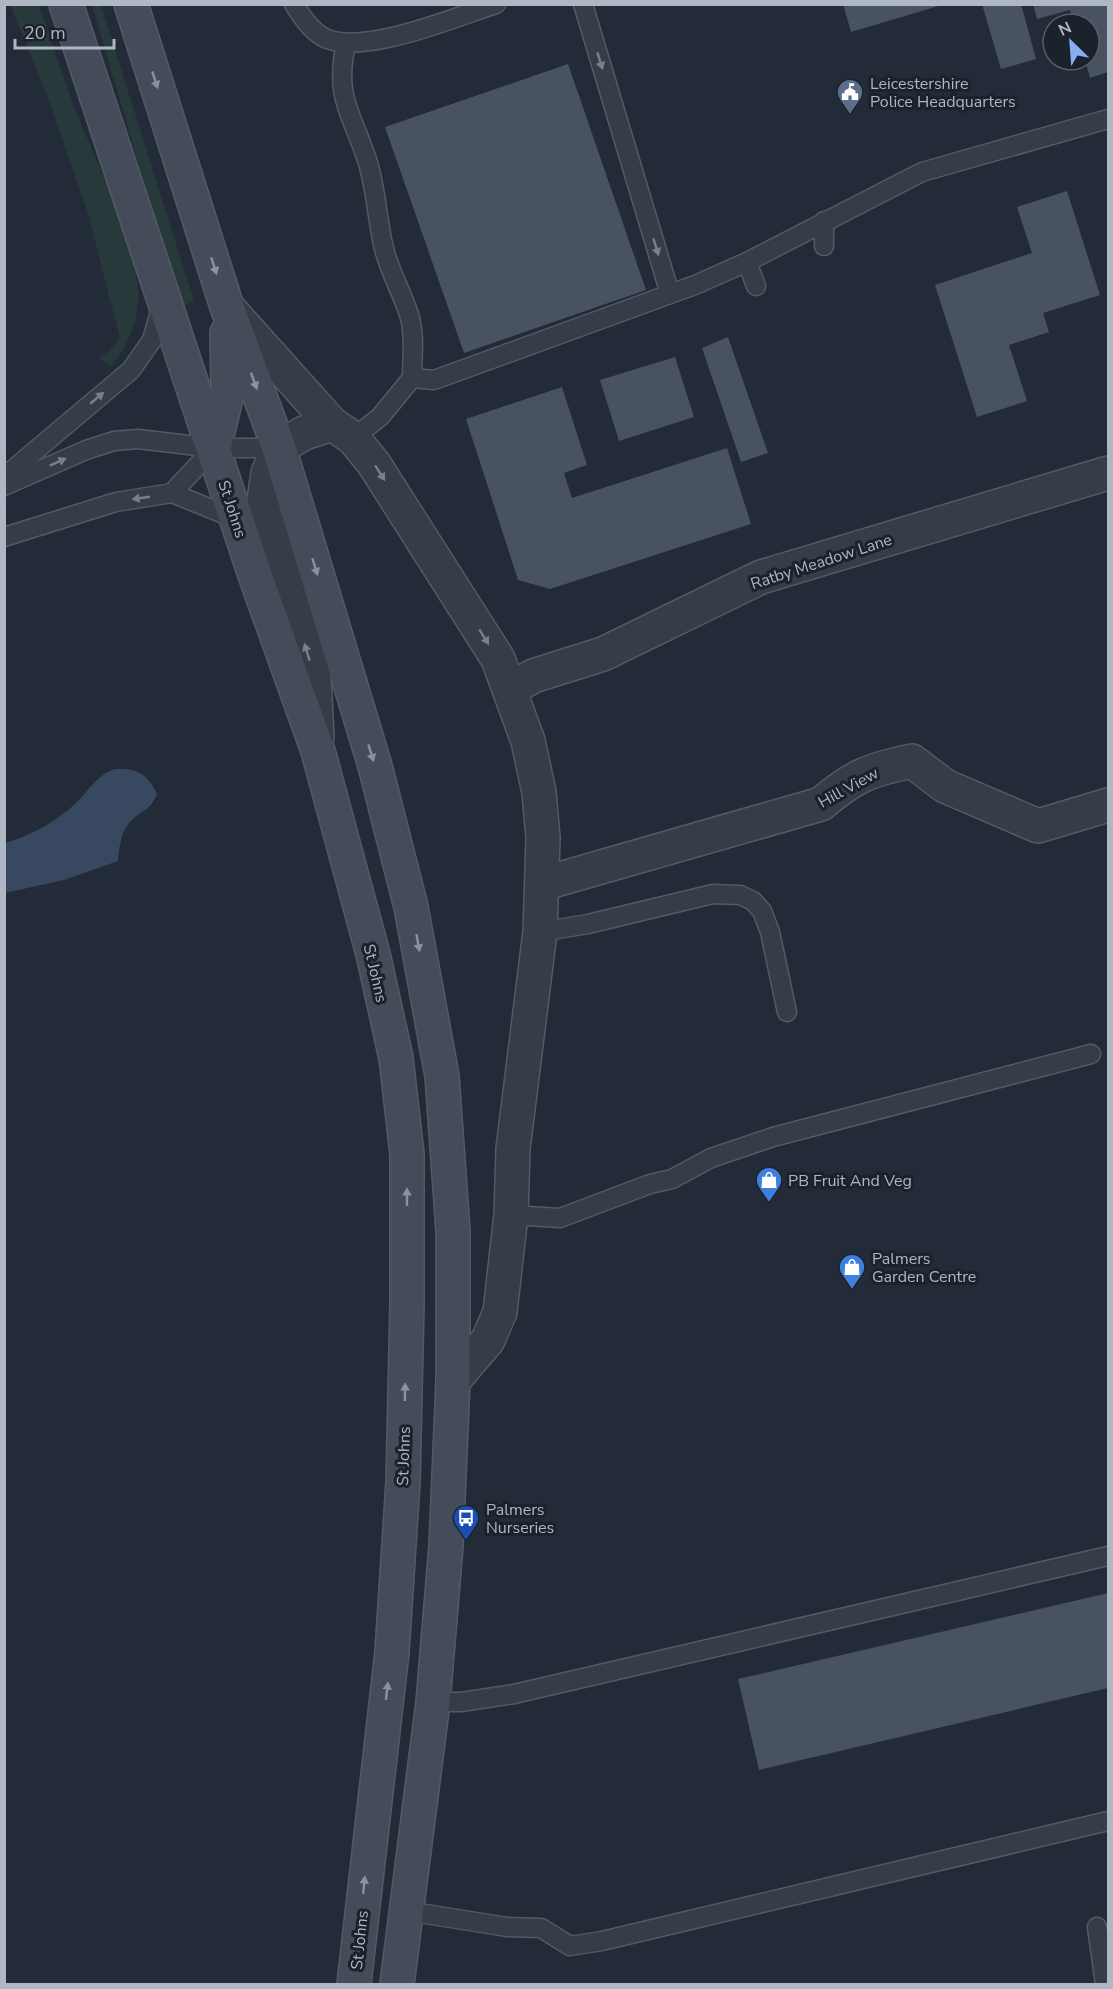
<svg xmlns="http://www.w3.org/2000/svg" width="1113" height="1989" font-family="'Nunito Sans',sans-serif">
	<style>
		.green { fill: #27393a }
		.water { fill: #384860 }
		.building { fill: #485261 }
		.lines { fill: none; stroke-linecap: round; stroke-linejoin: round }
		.service-casing { stroke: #535a65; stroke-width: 21 }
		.minor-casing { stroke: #535a65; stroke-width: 36 }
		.secondary-casing { stroke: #535a65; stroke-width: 36 }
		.service { stroke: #353d48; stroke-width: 18 }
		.minor { stroke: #353d48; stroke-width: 33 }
		.secondary { stroke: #444c5a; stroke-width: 33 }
		.oneway { fill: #79808c }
		.oneway2 { fill: #8a929f }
		.labels { text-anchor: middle; stroke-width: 6; stroke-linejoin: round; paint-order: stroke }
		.poi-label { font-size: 16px; fill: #b0b7c4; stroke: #1b222c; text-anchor: start }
		.street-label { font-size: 16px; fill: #b0b7c4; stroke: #1b222c }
	</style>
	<rect width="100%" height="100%" fill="#222b37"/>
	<!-- green -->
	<g class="green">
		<path d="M10 5H39C51 38 61 72 73 104 93 156 142 250 138 304 136 327 125 349 111 367L99 358 109 351 120 338 88 214 46 92Z"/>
		<path d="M92 5H101L194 301 181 307Z"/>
	</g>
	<!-- water -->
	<path class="water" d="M115 769C137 768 148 774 157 794 150 811 143 809 131 821 121 831 119 848 118 861L64 880 5 893V843C32 835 56 822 77 802 91 788 97 775 115 769Z"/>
	<!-- building -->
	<g class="building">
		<path d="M843 4H942V5L851 32Z"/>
		<path d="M982 4H1021L1036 59 1001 69Z"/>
		<path d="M1033 4H1108V72L1090 78 1085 60H1089V24H1074L1070 10 1037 19Z"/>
		<path d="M568 64 646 290 464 353 385 127Z"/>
		<path d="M1067 191 1100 295 1043 313 1049 332 1009 345 1027 401 977 417 935 285 1032 253 1017 207Z"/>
		<path d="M728 337 768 453 741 462 702 348Z"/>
		<path d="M675 357 694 417 619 441 600 380Z"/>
		<path d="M562 387 587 465 564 473 572 498 727 448 751 524 550 589 518 580 466 419Z"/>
		<path d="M1108 1593V1688L759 1770 738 1679Z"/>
	</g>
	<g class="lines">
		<!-- service casing -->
		<g class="service-casing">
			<g id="service">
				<path d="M294 4C302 17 311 31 325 38 364 56 455 17 496 4"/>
				<path d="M583 4 670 294"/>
				<path d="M346 43C334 100 352 112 368 163 376 190 377 217 383 244 388 270 403 293 410 318 415 336 412 359 412 378L380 417 353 438"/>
				<path d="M824 246V221"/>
				<path d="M747 262 756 286"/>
				<path d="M412 378 434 380 695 285 747 262 922 172 1108 119"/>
				<path d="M4 477 131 370 152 340 162 305"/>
				<path d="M4 486 86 450 114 441 138 439 214 448H279"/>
				<path d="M172 493 214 448"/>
				<path d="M4 537 116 502 172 493 236 519"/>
				<path d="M540 932 588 924 713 894 740 895 753 901 762 911 770 932 787 1012"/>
				<path d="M511 1215 560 1218 650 1184 672 1179 711 1158 773 1137 1091 1054"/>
				<path d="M433 1702H461L514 1694 1108 1556"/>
				<path d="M407 1911 507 1927 541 1928 570 1946 602 1941 1108 1821"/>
				<path d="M1097 1927 1105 1984"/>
			</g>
		</g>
		<!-- minor casing -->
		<g class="minor-casing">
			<g id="minor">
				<path d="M228 308 332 424 353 438 374 464 498 659 528 741 539 792 543 838 540 932 513 1149 511 1215 500 1312 488 1340 453 1381"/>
				<path d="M511 689 533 676 603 654 761 577 1108 473"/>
				<path d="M317 737 314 677 263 507 268 473 279 448 304 433 332 424"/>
				<path d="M542 884 821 804C854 776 869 770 912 761L945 786 1038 826 1108 805"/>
			</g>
		</g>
		<!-- secondary casing -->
		<g class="secondary-casing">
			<g id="secondary">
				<path d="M66 4 255 575 318 751 373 954 396 1058 407 1154V1304L403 1482 392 1652 354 1984"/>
				<path d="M131 4 227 307 279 448 375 766 411 907 442 1076 453 1231V1381L446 1546 433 1702 397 1984"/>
				<path d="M214 448 228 389 227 333"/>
			</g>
		</g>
		<!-- service -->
		<use href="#service" class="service"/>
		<!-- minor -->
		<use href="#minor" class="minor"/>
		<!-- secondary -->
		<use href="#secondary" class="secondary"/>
	</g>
	<!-- one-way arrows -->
	<defs><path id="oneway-solid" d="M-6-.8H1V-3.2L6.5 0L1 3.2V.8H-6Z" transform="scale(1.5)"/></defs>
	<g class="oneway">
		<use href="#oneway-solid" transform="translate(600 61) rotate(73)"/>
		<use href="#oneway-solid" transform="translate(656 247) rotate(73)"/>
		<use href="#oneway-solid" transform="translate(97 398) rotate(-40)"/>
		<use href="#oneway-solid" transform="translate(58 462) rotate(-24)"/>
		<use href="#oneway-solid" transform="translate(380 473) rotate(58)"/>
		<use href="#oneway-solid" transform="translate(141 498) rotate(172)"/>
		<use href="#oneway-solid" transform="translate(484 637) rotate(58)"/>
		<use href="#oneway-solid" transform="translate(307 652) rotate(-107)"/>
	</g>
	<g class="oneway2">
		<use href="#oneway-solid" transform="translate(155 80) rotate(72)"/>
		<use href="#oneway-solid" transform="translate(214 266) rotate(72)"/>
		<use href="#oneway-solid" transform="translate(254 381) rotate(70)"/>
		<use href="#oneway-solid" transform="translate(315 567) rotate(73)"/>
		<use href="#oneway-solid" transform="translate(371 753) rotate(73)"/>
		<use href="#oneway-solid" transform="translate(418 943) rotate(80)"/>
		<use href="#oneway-solid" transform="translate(407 1197) rotate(-90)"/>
		<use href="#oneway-solid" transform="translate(405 1392) rotate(-89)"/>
		<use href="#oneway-solid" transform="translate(387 1691) rotate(-83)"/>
		<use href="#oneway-solid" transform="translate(364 1885) rotate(-84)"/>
	</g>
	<!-- icons -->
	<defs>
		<g id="civic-pin" transform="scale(1.35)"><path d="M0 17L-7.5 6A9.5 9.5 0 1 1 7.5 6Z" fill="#5c6f8a" stroke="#1b222c"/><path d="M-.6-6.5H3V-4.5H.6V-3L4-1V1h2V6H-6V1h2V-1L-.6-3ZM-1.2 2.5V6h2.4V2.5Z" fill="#fff"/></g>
		<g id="shop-pin" transform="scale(1.35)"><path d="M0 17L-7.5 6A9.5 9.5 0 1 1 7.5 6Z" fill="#3f7fe0" stroke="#1b222c"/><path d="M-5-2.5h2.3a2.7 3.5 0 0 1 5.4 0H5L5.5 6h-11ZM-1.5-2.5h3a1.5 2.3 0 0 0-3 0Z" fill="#fff"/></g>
		<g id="bus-pin" transform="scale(1.35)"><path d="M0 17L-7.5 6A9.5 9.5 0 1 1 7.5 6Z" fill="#1a4fb4" stroke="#1b222c"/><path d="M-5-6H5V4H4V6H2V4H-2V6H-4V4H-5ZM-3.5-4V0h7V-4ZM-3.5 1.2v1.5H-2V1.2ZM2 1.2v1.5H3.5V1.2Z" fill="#fff"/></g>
	</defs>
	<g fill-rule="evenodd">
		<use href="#civic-pin" x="850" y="92"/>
		<use href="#shop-pin" x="769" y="1180"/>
		<use href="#shop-pin" x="852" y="1267"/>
		<use href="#bus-pin" x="466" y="1518"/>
	</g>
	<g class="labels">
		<!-- poi labels -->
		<g class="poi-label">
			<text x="870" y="89">Leicestershire<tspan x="870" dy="18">Police Headquarters</tspan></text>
			<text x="788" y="1186">PB Fruit And Veg</text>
			<text x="872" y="1264">Palmers<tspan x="872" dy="18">Garden Centre</tspan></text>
			<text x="486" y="1515">Palmers<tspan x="486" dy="18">Nurseries</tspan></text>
		</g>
		<!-- street labels -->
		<g class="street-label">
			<text transform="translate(233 509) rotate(72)" y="6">St Johns</text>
			<text transform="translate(821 561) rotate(-18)" y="6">Ratby Meadow Lane</text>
			<text transform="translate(848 787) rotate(-29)" y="6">Hill View</text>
			<text transform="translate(376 973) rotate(77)" y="6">St Johns</text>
			<text transform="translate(403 1456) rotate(-88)" y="6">St Johns</text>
			<text transform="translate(359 1940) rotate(-84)" y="6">St Johns</text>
		</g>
	</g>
	<!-- border -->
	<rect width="1113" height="1989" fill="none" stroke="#b0b7c4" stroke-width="12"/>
	<!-- north arrow -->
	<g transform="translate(1071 42) rotate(335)"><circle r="28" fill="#1b222c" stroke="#575e69" stroke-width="1.5"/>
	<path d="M0-4.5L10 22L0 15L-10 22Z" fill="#88aff1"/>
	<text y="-9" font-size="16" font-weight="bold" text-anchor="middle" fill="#b0b7c4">N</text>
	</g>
	<!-- scale -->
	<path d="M15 39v9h99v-9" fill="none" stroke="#b0b7c4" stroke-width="3"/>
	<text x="24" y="39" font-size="18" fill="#b0b7c4" stroke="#1b222c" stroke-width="4.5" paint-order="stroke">20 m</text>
</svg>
